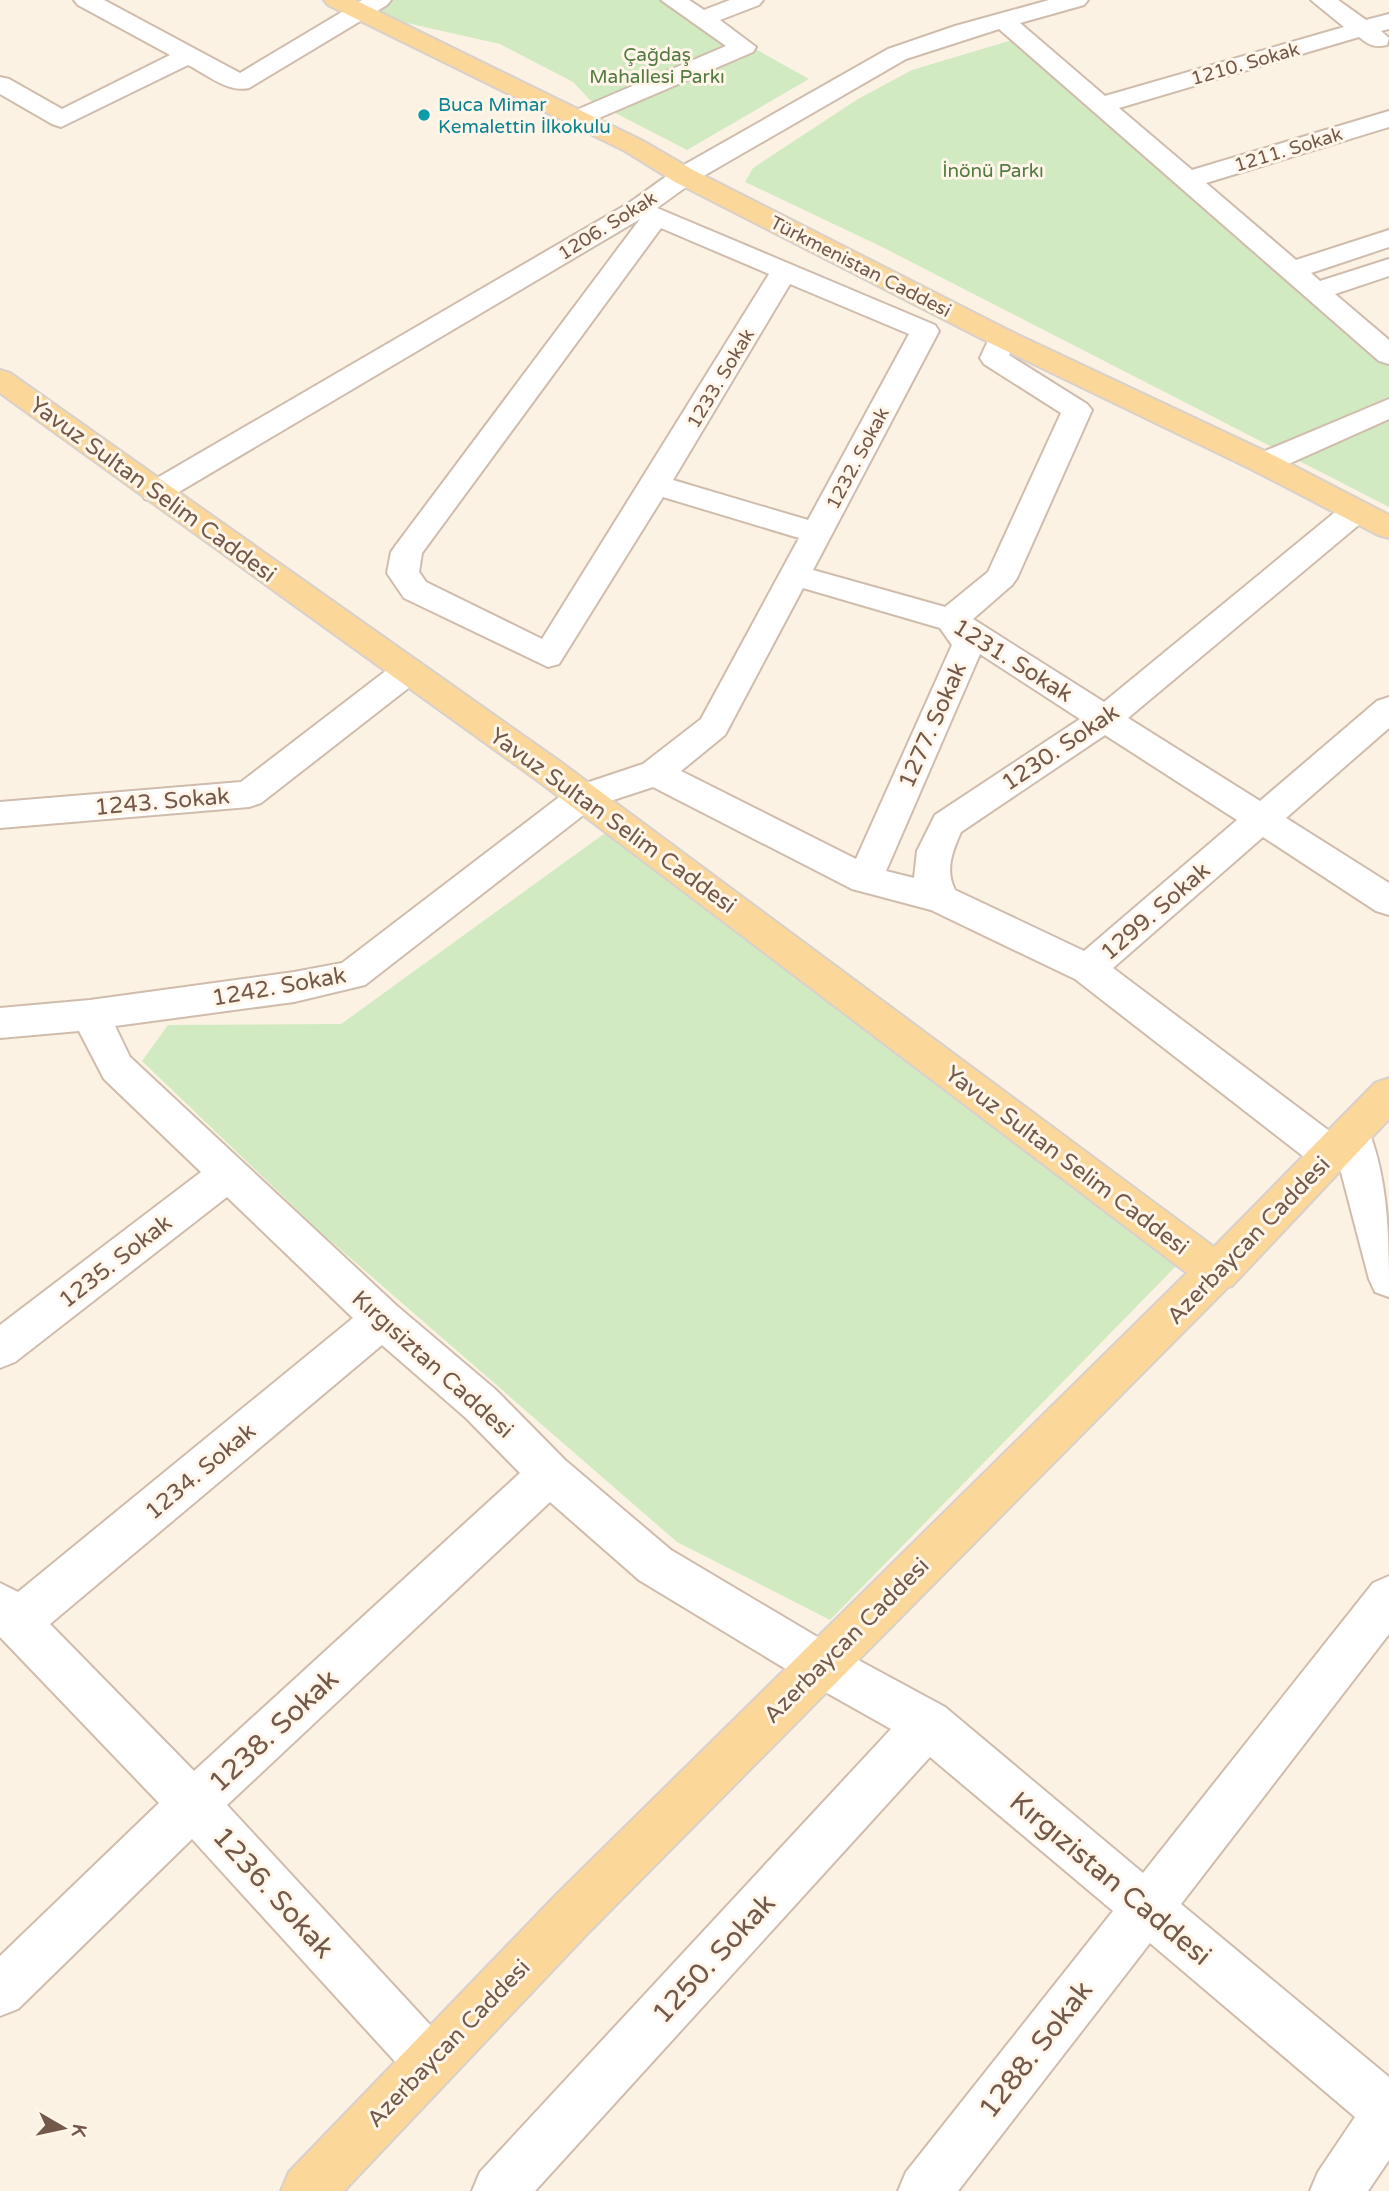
<svg xmlns="http://www.w3.org/2000/svg" width="1389" height="2191" font-family="'Varela Round',sans-serif">
	<style>
		.green { fill: #d2eac1 }
		.lines { fill: none; stroke-linecap: round; stroke-linejoin: round }
		.minor-casing { stroke: #d0bcac; stroke-width: 4 }
		.major-casing { stroke: #d8d0cc; stroke-width: 4 }
		.minor { fill: #fff; fill-rule: evenodd }
		.major { fill: #fcd79a; fill-rule: evenodd }
		.culture-dot { fill: #0f9aa8; stroke: #fff6e9; stroke-width: 2.5 }
		.labels { text-anchor: middle; stroke-width: 6; stroke-linejoin: round; paint-order: stroke }
		.far-park-label { font-size: 19px; fill: #527a41; stroke: #fff6e9 }
		.far-street-label { font-size: 19px; fill: #745849; stroke: #fff6e9 }
		.far-culture-label { font-size: 19px; fill: #0d838f; stroke: #fff6e9; text-anchor: start }
		.street-label { font-size: 23px; fill: #745849; stroke: #fff6e9 }
		.near-street-label { font-size: 28px; fill: #745849; stroke: #fff6e9 }
	</style>
	<rect width="100%" height="100%" fill="#fcf2e3"/>
	<!-- green -->
	<g class="green">
		<path d="M379 0H673L702 19 809 79 687 150 590 100 573 82 500 44 358 12Z"/>
		<path d="M1022 37 1389 355V507L882 247 745 182 753 168 858 99 912 70Z"/>
		<path d="M619 823 1181 1261 830 1620 677 1542 318 1230 142 1061 168 1025 341 1024Z"/>
	</g>
	<g class="lines">
		<!-- minor casing -->
		<g class="minor-casing">
			<g id="minor">
				<path d="M74 0H104L240 73 362 0H391L387 5 249 88C228 93 206 74 188 65L61 127 52 124 0 94V77L9 79 62 109 170 55 78 5Z"/>
				<path d="M661 0H689L704 10 730 0H763L759 5 720 20 756 47 753 52 585 124 576 127 567 124 563 119 567 114 726 46Z"/>
				<path d="M1049 0H1088L1084 5 1020 23 1105 96 1344 27 1311 0H1338L1366 20 1389 14V29L1381 31 1389 38 1387 45C1374 48 1369 45 1359 37L1119 108 1192 170 1389 111V127L1206 183 1296 260 1389 230V247L1311 273 1320 281 1389 259V276L1335 294 1389 340V364L1379 361 999 29 906 59 693 182 657 208 935 325 939 331 813 570 945 607 988 572 1061 413 984 364 980 358 992 332 1002 330 1012 332 1016 338 1009 355 1087 404 1092 410 1017 578 1012 585 973 619 1104 702 1345 504 1356 501 1367 504 1371 511 1367 518 1128 718 1260 801 1377 701 1389 697V728L1286 818 1389 883V915L1376 911 1263 837 1113 968 1332 1133 1337 1122 1351 1117 1365 1122C1389 1176 1389 1238 1389 1297L1375 1292 1369 1279 1340 1168 1331 1171 1317 1167 1075 979 931 910 852 889 653 787 595 806 365 985 294 1002 115 1026 130 1057 397 1306 496 1390 565 1460 671 1550 836 1648 945 1707 1143 1873 1373 1583 1389 1576V1634L1181 1904 1389 2077V2160L1368 2191H1310L1318 2172 1355 2117 1150 1943 958 2191H898L906 2172 1113 1911 930 1757 535 2191H472L480 2172 891 1729 804 1680 639 1580 550 1502 227 1805 446 2042 454 2060 446 2078 428 2086 410 2078 192 1839 18 2009 0 2016V1956L159 1803 0 1637V1583L18 1592 353 1318 227 1197 15 1362 0 1368V1325L201 1172 104 1079 79 1031 0 1038V1008L90 1000 294 972 342 963 571 788 643 764 701 719 799 538 663 497 559 664 548 667 404 598 387 573 391 552 396 545 640 219 167 499 156 502 145 499 141 492 145 485 629 203 675 170 888 49 955 26ZM661 228 769 274 542 639 426 582 419 572 422 553ZM790 284 909 334 808 520 673 480ZM803 588 940 628 952 645 856 859 681 771 725 735ZM980 654 1080 719 935 815 917 851 914 878 886 871ZM1105 735 1237 820 1084 951 955 890C945 870 952 852 961 832ZM382 1345 466 1418 520 1473 194 1771 50 1624Z"/>
				<path d="M1389 399V419L1275 470 1264 473 1253 470 1249 463 1253 456Z"/>
				<path d="M408 660 420 663 424 671 420 679 261 803 249 807 0 828V802L241 782 396 663Z"/>
			</g>
		</g>
		<!-- major casing -->
		<g class="major-casing">
			<g id="major">
				<path d="M324 0H355L643 141 693 170 1012 332 1275 456 1389 515V538L1378 535 1253 470 992 344 675 182 625 151 328 5Z"/>
				<path d="M0 370 10 373 562 763 1214 1247 1375 1083 1389 1078V1119L1232 1286 1228 1287 591 1930 344 2191H281L289 2172 556 1895 1187 1273 538 781 0 393Z"/>
			</g>
		</g>
		<!-- minor -->
		<use href="#minor" class="minor"/>
		<!-- major -->
		<use href="#major" class="major"/>
	</g>
	<!-- markers -->
	<circle class="culture-dot" cx="424" cy="115" r="7"/>
	<g class="labels">
		<!-- far-park labels -->
		<g class="far-park-label">
			<text x="657" y="61">Çağdaş<tspan x="657" dy="22">Mahallesi Parkı</tspan></text>
			<text x="993" y="177">İnönü Parkı</text>
		</g>
		<!-- far-street labels -->
		<g class="far-street-label">
			<text transform="translate(1245 63) rotate(-16)" y="7">1210. Sokak</text>
			<text transform="translate(1288 149) rotate(-17)" y="7">1211. Sokak</text>
			<text transform="translate(607 225) rotate(-32)" y="7">1206. Sokak</text>
			<text transform="translate(861 266) rotate(27)" y="7">Türkmenistan Caddesi</text>
			<text transform="translate(720 378) rotate(-59)" y="7">1233. Sokak</text>
			<text transform="translate(857 458) rotate(-62)" y="7">1232. Sokak</text>
		</g>
		<!-- far-culture labels -->
		<g class="far-culture-label">
			<text x="438" y="111">Buca Mimar<tspan x="438" dy="22">Kemalettin İlkokulu</tspan></text>
		</g>
		<!-- street labels -->
		<g class="street-label">
			<text transform="translate(153 489) rotate(36)" y="8">Yavuz Sultan Selim Caddesi</text>
			<text transform="translate(1013 660) rotate(32)" y="8">1231. Sokak</text>
			<text transform="translate(932 725) rotate(-66)" y="8">1277. Sokak</text>
			<text transform="translate(1060 747) rotate(-34)" y="8">1230. Sokak</text>
			<text transform="translate(162 801) rotate(-5)" y="8">1243. Sokak</text>
			<text transform="translate(613 820) rotate(36)" y="8">Yavuz Sultan Selim Caddesi</text>
			<text transform="translate(1155 911) rotate(-41)" y="8">1299. Sokak</text>
			<text transform="translate(279 986) rotate(-10)" y="8">1242. Sokak</text>
			<text transform="translate(1067 1160) rotate(37)" y="8">Yavuz Sultan Selim Caddesi</text>
			<text transform="translate(1248 1240) rotate(-46)" y="8">Azerbaycan Caddesi</text>
			<text transform="translate(115 1261) rotate(-38)" y="8">1235. Sokak</text>
			<text transform="translate(433 1364) rotate(42)" y="8">Kırgısiztan Caddesi</text>
			<text transform="translate(200 1471) rotate(-40)" y="8">1234. Sokak</text>
			<text transform="translate(846 1640) rotate(-45)" y="8">Azerbaycan Caddesi</text>
			<text transform="translate(448 2043) rotate(-46)" y="8">Azerbaycan Caddesi</text>
		</g>
		<!-- near-street labels -->
		<g class="near-street-label">
			<text transform="translate(273 1730) rotate(-43)" y="10">1238. Sokak</text>
			<text transform="translate(1111 1878) rotate(40)" y="10">Kırgızistan Caddesi</text>
			<text transform="translate(274 1892) rotate(48)" y="10">1236. Sokak</text>
			<text transform="translate(713 1958) rotate(-47)" y="10">1250. Sokak</text>
			<text transform="translate(1035 2049) rotate(-52)" y="10">1288. Sokak</text>
		</g>
	</g>
	<!-- north arrow -->
	<g transform="translate(63 2128) rotate(99)" stroke="#fff6e9" stroke-width="5" paint-order="stroke">
	<path d="M0-5L12 26L0 18L-12 26Z" fill="#745849"/>
	<text y="-10" font-size="19" font-weight="bold" text-anchor="middle" fill="#745849">K</text>
	</g>
</svg>
